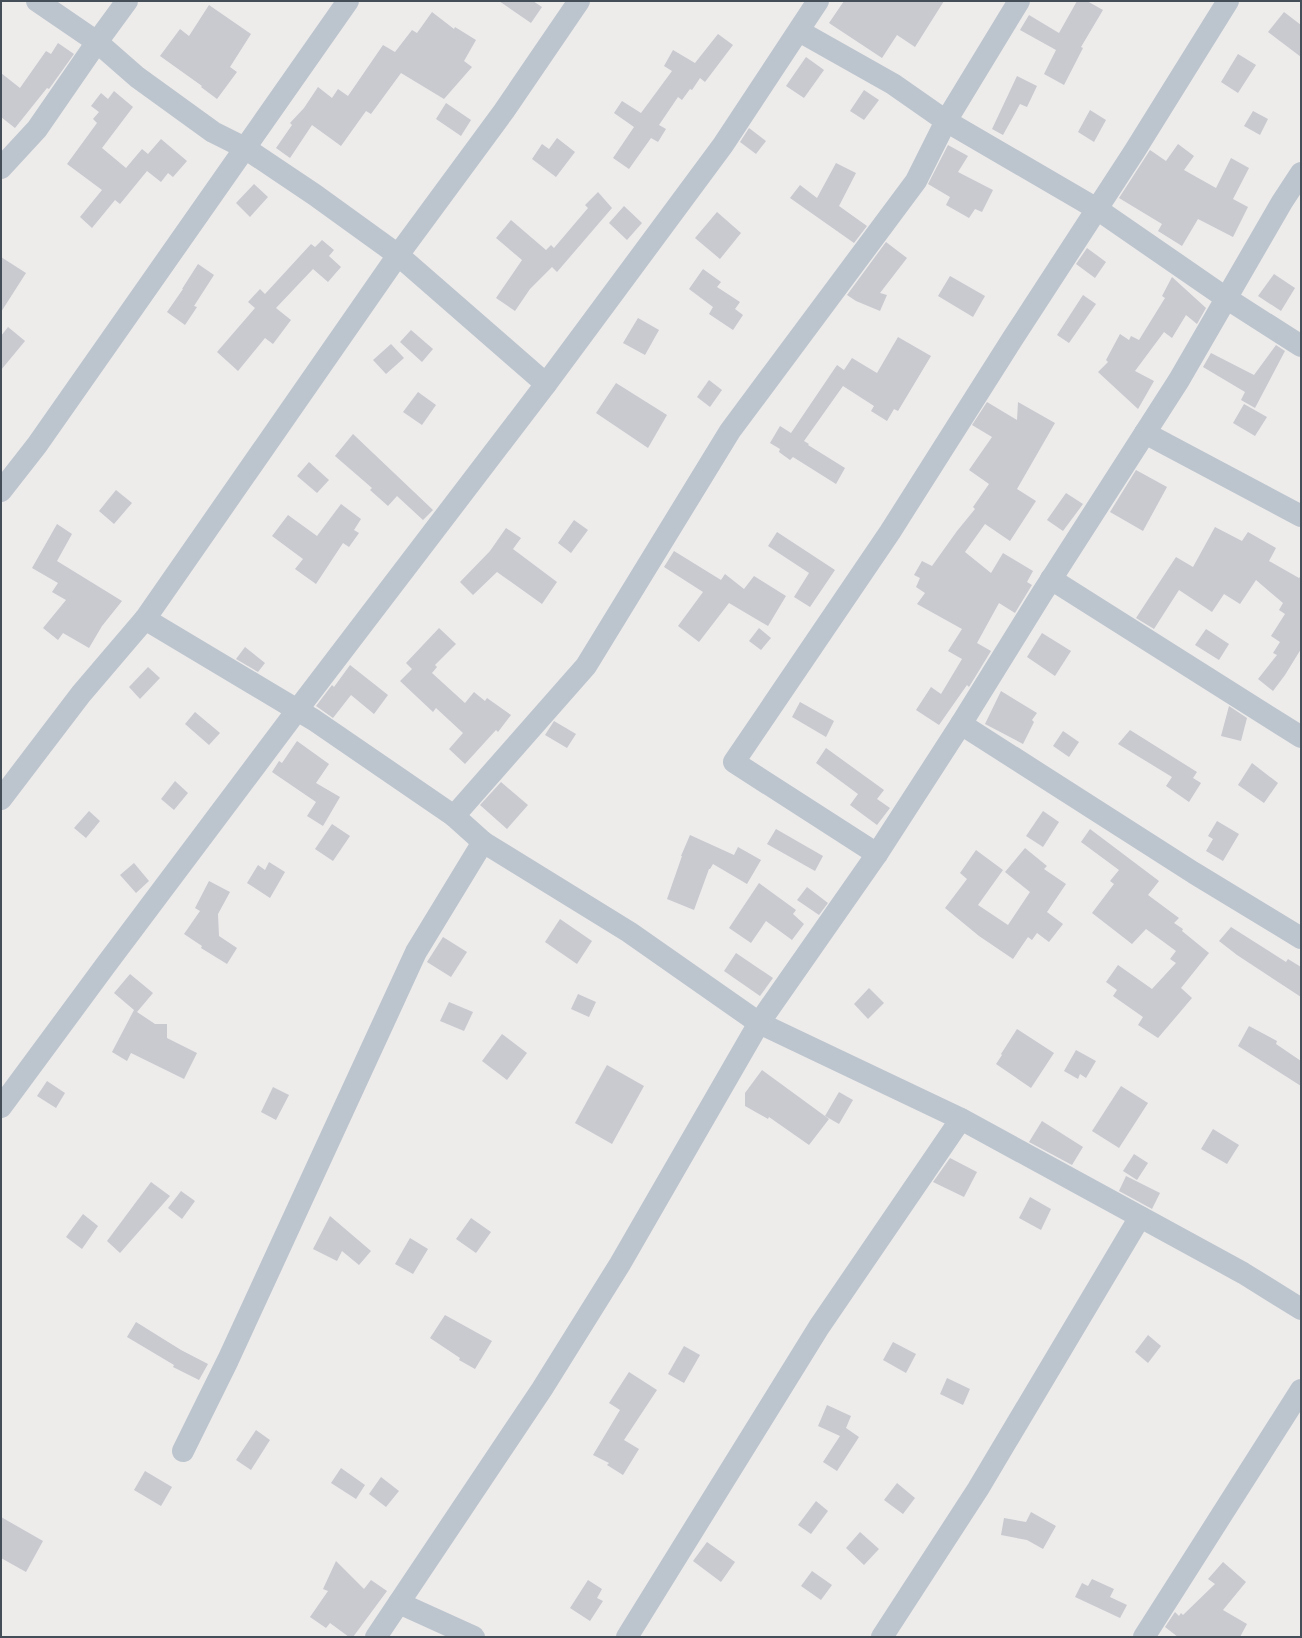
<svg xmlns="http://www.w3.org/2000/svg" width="1302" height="1638" font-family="Barlow,sans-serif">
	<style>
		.building { fill: #c8cad0 }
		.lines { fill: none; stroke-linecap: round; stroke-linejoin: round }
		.minor { stroke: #bcc5ce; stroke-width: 22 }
	</style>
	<rect width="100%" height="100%" fill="#eeebeb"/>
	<!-- building -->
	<g class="building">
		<path d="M499 1H533L542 7 531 23Z"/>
		<path d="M844 1H944L915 47 897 35 882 58 829 23Z"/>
		<path d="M1077 1H1087L1103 10 1081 47 1083 48 1064 85 1044 74 1056 50 1020 30 1029 15 1059 33Z"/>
		<path d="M209 5 251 34 230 67 237 72 217 99 201 87 202 86 160 56 180 29 189 36Z"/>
		<path d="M432 12 454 29 455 27 476 40 464 61 472 67 444 99 401 73 371 114 366 111 341 146 312 125 290 158 276 148 292 125 290 123 304 108 318 87 332 98 338 89 348 96 383 45 395 52 412 30 417 33Z"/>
		<path d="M1284 12 1301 25V57L1268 32Z"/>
		<path d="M718 34 733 45 705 82 700 78 692 90 690 89 682 100 678 97 659 125 666 129 658 142 651 138 629 169 613 158 634 127 614 113 622 101 641 113 672 71 664 66 673 50 695 63Z"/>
		<path d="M58 43 74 54 49 89 47 88 15 128 1 117V73L20 88 46 51 51 54Z"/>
		<path d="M1238 54 1256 65 1238 93 1221 82Z"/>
		<path d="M806 57 824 70 804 98 786 86Z"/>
		<path d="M1017 76 1037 86 1027 107 1020 104 1003 135 992 129Z"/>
		<path d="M864 90 879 100 864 120 850 111Z"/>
		<path d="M114 91 133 107 102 148 126 168 142 149 148 154 161 139 187 161 173 177 168 173 161 182 147 171 120 204 115 200 92 228 80 217 102 190 67 164 97 123 93 119 99 112 91 106 101 93 108 99Z"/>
		<path d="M446 103 471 120 461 136 436 119Z"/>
		<path d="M1090 110 1106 120 1094 142 1078 132Z"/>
		<path d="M1253 111 1268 119 1260 135 1244 126Z"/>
		<path d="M749 128 766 141 756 154 740 142Z"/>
		<path d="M557 138 575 152 556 177 532 159 542 144 549 149Z"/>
		<path d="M1178 144 1194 156 1184 170 1216 188 1231 158 1249 168 1233 199 1248 207 1233 237 1198 219 1182 246 1158 231 1162 224 1119 198 1150 150 1166 161Z"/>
		<path d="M948 145 968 156 958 172 993 190 982 212 975 209 969 218 946 205 950 197 928 184Z"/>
		<path d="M836 163 856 173 839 206 867 226 854 243 790 198 800 185 817 198Z"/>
		<path d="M254 184 268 197 250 217 236 203Z"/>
		<path d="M598 192 612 208 557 272 552 267 530 289 515 311 496 298 522 260 496 238 511 220 546 250 551 245 554 248 588 208 585 205Z"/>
		<path d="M624 206 642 223 627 240 609 223Z"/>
		<path d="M717 212 741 233 720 259 695 238Z"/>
		<path d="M322 240 334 250 329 256 341 267 328 282 313 269 276 308 291 320 273 344 265 338 238 371 217 352 255 308 248 302 260 289 265 294 311 244 315 247Z"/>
		<path d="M886 242 907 258 880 293 887 295 880 311 856 301 847 295Z"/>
		<path d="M1087 248 1106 262 1095 278 1076 264Z"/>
		<path d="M1 257 26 273 1 312Z"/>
		<path d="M198 264 214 275 194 306 197 307 185 325 167 312 183 289H182Z"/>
		<path d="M703 269 721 282 717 287 740 302 735 309 743 315 733 330 709 314 713 307 689 289Z"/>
		<path d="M1274 274 1295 288 1281 311 1258 296Z"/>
		<path d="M950 276 985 296 973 317 938 296Z"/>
		<path d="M1172 277 1206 308 1197 324 1186 315 1172 338 1164 332 1135 371 1154 381 1138 409 1098 372 1108 362 1106 360 1120 334 1129 340 1131 336 1139 340 1165 298 1162 296Z"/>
		<path d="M1083 295 1096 304 1069 343 1057 335Z"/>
		<path d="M638 318 659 330 645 355 623 343Z"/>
		<path d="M8 327 25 341 1 370V336Z"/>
		<path d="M411 330 433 349 422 362 400 342Z"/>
		<path d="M898 337 931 356 898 411 894 409 887 421 871 411 874 406 843 386 804 441 809 444 808 445 845 468 836 484 793 457 790 460 779 452 780 449 770 443 780 426 791 433 837 365 844 370 852 358 877 373Z"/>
		<path d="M391 344 404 358 386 374 373 360Z"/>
		<path d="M1276 345 1285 351 1255 408 1241 400 1245 392 1203 367 1211 353 1254 375Z"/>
		<path d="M709 380 722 390 710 407 697 397Z"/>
		<path d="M616 383 667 415 648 448 596 413Z"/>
		<path d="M418 392 436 405 422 425 403 412Z"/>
		<path d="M987 402 1017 420 1018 402 1055 423 1017 489 1036 501 1010 541 985 524 965 552 991 573 1003 553 1033 571 1027 582 1032 585 1015 613 999 603 977 643 991 651 969 687 967 685 939 725 916 710 931 687 941 694 962 659 948 651 962 629 917 604 925 593 916 587 920 578 914 575 922 561 932 566 957 531 975 509 973 507 989 484 969 470 992 437 972 425Z"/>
		<path d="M1244 404 1267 417 1255 436 1233 423Z"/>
		<path d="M353 434 433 510 423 520 397 496 388 506 370 490 372 488 335 456Z"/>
		<path d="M309 462 329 480 317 493 297 476Z"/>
		<path d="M1136 470 1167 487 1143 531 1110 512Z"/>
		<path d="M116 490 132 503 114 524 99 511Z"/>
		<path d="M1066 493 1083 504 1063 531 1047 520Z"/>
		<path d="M341 504 361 519 354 530 359 533 349 547 343 543 316 584 295 569 303 559 272 536 288 515 317 536Z"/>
		<path d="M574 520 588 530 571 553 558 543Z"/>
		<path d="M57 524 72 534 57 561 122 601 102 626 89 648 63 633 58 640 43 628 66 600 52 592 58 583 32 568Z"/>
		<path d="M1215 527 1242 541 1248 532 1276 548 1269 561 1299 578 1301 576V649L1285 675 1273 691 1258 679 1277 655 1273 653 1280 642 1271 636 1285 614 1279 610 1283 603 1256 580 1240 604 1224 594 1212 612 1179 590 1154 629 1136 618 1176 557 1193 567Z"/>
		<path d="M506 528 521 538 513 549 557 582 542 604 497 572 473 595 460 582 490 551Z"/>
		<path d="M777 532 835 570 810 607 794 597 809 573 768 546Z"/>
		<path d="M674 551 721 580 725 574 744 589 754 576 786 596 768 626 729 603 699 642 678 626 703 592 664 567Z"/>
		<path d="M439 628 456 644 435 665 437 667 432 673 465 703 474 692 485 701 487 698 511 715 498 732 496 730 465 764 449 749 463 733 436 708 433 712 400 681 412 669 406 663Z"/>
		<path d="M759 628 771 638 761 650 749 641Z"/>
		<path d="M1206 629 1229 644 1219 660 1195 645Z"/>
		<path d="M1042 633 1071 651 1055 676 1027 657Z"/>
		<path d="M245 647 265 663 258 672 236 659Z"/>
		<path d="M350 665 388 695 374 714 351 695 333 718 316 706 332 685 334 687Z"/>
		<path d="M148 667 160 678 140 699 129 687Z"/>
		<path d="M1001 691 1037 713 1032 720 1034 722 1023 744 985 724Z"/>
		<path d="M800 702 834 721 826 737 792 717Z"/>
		<path d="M1229 706 1247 718 1241 741 1221 736Z"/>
		<path d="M195 712 220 733 209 745 185 724Z"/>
		<path d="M554 721 576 734 567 748 545 735Z"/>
		<path d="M1130 730 1197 772 1193 778 1201 783 1189 802 1166 786 1172 777 1118 744Z"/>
		<path d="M1063 731 1079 742 1069 757 1053 746Z"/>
		<path d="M297 741 329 764 316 783 340 797 323 826 307 816 316 802 272 772 279 761 282 763Z"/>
		<path d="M826 748 884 790 877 799 890 808 877 825 850 805 858 794 816 763Z"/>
		<path d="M1252 763 1278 783 1264 803 1238 785Z"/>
		<path d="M175 781 188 793 174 810 161 799Z"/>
		<path d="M501 782 528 805 507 829 480 805Z"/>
		<path d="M89 811 100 821 86 838 74 828Z"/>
		<path d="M1043 811 1059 822 1043 847 1026 836Z"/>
		<path d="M1217 821 1239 834 1223 861 1206 851 1213 839 1208 836Z"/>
		<path d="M332 824 350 836 333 861 315 849Z"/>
		<path d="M776 829 823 856 815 871 767 844Z"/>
		<path d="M1090 829 1159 881 1148 895 1179 918 1174 923 1183 929 1182 931 1209 953 1181 988 1192 998 1158 1038 1138 1025 1143 1017 1113 996 1117 990 1106 982 1118 965 1152 989 1176 963 1170 959 1176 951 1146 929 1132 944 1092 913 1114 884 1110 881 1119 870 1081 842Z"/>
		<path d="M690 835 734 855 738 847 761 860 747 884 713 864 710 869H709L694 910 667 899 682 856H681Z"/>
		<path d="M1025 848 1047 866 1044 869 1066 884 1047 912 1063 924 1049 942 1037 933 1032 940 1028 937 1013 959 979 936 945 908 967 879 960 873 976 850 1003 870 978 905 1008 925 1030 892 1005 872Z"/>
		<path d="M269 862 285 872 270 898 247 883 258 865 265 870Z"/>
		<path d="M134 863 149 881 136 893 120 875Z"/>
		<path d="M209 881 230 892 218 914 219 936 237 948 227 964 201 948 202 946 184 934 200 911 195 908Z"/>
		<path d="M759 883 796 910 793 914 804 924 792 940 766 921 751 943 729 928Z"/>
		<path d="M807 887 828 903 819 915 797 900Z"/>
		<path d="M560 919 592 941 577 964 545 942Z"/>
		<path d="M1231 927 1286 962 1288 959 1301 967V997L1237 955 1219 941Z"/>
		<path d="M443 937 467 952 451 977 427 962Z"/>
		<path d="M736 953 773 978 760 996 724 971Z"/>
		<path d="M130 974 153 993 137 1012 155 1024H167V1038L197 1053 184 1079 131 1053 127 1061 112 1052 134 1010 114 993Z"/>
		<path d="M869 988 884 1003 868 1019 854 1004Z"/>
		<path d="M578 994 596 1002 589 1017 571 1009Z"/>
		<path d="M449 1002 473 1012 464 1031 440 1021Z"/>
		<path d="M1249 1026 1277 1041 1276 1044 1301 1061V1086L1238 1046Z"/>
		<path d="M1017 1029 1054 1053 1031 1088 996 1064 1002 1055 1001 1054Z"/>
		<path d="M502 1034 527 1053 507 1080 482 1061Z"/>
		<path d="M1076 1050 1096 1061 1086 1078 1080 1074 1078 1079 1064 1071Z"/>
		<path d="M607 1065 644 1086 612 1144 575 1123Z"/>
		<path d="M762 1070 829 1119 809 1145 769 1117 768 1119 745 1106V1093Z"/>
		<path d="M47 1081 65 1093 56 1108 37 1096Z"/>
		<path d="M1121 1086 1148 1103 1119 1148 1092 1131Z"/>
		<path d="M273 1087 289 1095 276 1120 261 1112Z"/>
		<path d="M839 1092 853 1100 839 1124 825 1116Z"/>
		<path d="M1042 1121 1083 1147 1072 1165 1029 1142Z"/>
		<path d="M1213 1129 1239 1145 1227 1164 1201 1149Z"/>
		<path d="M1134 1154 1148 1163 1137 1180 1123 1171Z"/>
		<path d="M950 1158 977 1172 964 1197 933 1182Z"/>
		<path d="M1126 1176 1160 1193 1152 1209 1119 1191Z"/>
		<path d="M151 1182 170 1196 120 1253 107 1241Z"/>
		<path d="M181 1191 195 1201 182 1219 168 1208Z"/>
		<path d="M1030 1197 1051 1209 1041 1230 1019 1218Z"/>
		<path d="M83 1214 98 1226 82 1249 66 1237Z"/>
		<path d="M330 1216 371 1251 359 1265 342 1251 337 1261 313 1249Z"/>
		<path d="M471 1218 491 1232 476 1253 456 1239Z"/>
		<path d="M410 1238 428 1249 413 1274 395 1264Z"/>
		<path d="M445 1315 492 1341 475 1369 459 1360 460 1358 430 1338Z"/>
		<path d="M136 1322 181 1350 208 1364 199 1380 173 1367 174 1365 127 1337Z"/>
		<path d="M1148 1335 1161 1346 1148 1363 1135 1352Z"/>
		<path d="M893 1342 916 1354 906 1373 883 1360Z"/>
		<path d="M684 1346 700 1355 684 1383 668 1374Z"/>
		<path d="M629 1372 657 1390 624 1440 639 1449 623 1475 607 1465 609 1463 593 1455 620 1410 609 1403Z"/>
		<path d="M947 1378 970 1389 963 1405 940 1394Z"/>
		<path d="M827 1405 851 1416 846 1428 859 1437 837 1471 823 1462 840 1436 818 1426Z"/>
		<path d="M256 1430 270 1440 251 1470 236 1460Z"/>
		<path d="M341 1468 365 1485 356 1499 331 1483Z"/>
		<path d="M145 1471 172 1487 161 1506 134 1490Z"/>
		<path d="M381 1477 399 1491 386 1507 369 1494Z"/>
		<path d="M897 1483 915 1498 903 1514 884 1500Z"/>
		<path d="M816 1501 828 1511 811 1534 798 1525Z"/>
		<path d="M1031 1512 1056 1526 1043 1549 1027 1540 1001 1535 1004 1518 1026 1522Z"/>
		<path d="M1 1517 43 1541 26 1572 1 1558Z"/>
		<path d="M860 1532 879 1549 864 1565 846 1548Z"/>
		<path d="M707 1542 735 1562 721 1582 693 1561Z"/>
		<path d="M336 1561 364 1589 371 1580 387 1591 353 1637H349L330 1623 326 1628 310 1617 328 1591 323 1589Z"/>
		<path d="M1223 1562 1246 1582 1223 1610 1247 1624 1240 1637H1178L1165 1627 1175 1612 1179 1616 1181 1613 1183 1615 1215 1584 1208 1579Z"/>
		<path d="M812 1571 832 1585 821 1600 801 1586Z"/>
		<path d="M1092 1579 1114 1589 1110 1597 1127 1605 1120 1618 1075 1597 1082 1583 1088 1586Z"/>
		<path d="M588 1580 602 1589 597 1598 603 1601 590 1621 570 1608Z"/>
	</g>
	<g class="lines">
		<!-- minor -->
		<g class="minor">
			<path d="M37 1 97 42 137 77 213 132 245 148 315 195 398 255 546 384"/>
			<path d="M799 31 893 84 946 121 1097 209 1226 298 1301 346"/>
			<path d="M1 168 37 129 97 42 127 1"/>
			<path d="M1145 433 1301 516"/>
			<path d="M1 491 37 445 348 1"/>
			<path d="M1051 579 1301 737"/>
			<path d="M145 619 398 255 504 111 579 1"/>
			<path d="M961 724 1194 873 1301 938"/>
			<path d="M1 799 81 694 145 619 314 720 454 816 483 842 629 932 759 1023 961 1119 1243 1273 1301 1309"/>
			<path d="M454 816 586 666 730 431 916 181 946 121 1019 1"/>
			<path d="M877 854 734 762 890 532 1013 338 1134 152 1228 1"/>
			<path d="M1 1107 105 966 298 709 546 384 723 145 818 1"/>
			<path d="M183 1451 228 1360 416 952 483 842"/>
			<path d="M399 1603 474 1637"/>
			<path d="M376 1637 542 1389 620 1264 759 1023 877 854 961 724 1041 595 1179 380 1282 202 1301 173"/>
			<path d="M627 1637 819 1327 961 1119"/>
			<path d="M882 1637 978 1489 1140 1217"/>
			<path d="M1144 1637 1301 1390"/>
		</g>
	</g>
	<!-- border -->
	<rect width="1302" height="1638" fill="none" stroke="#444e58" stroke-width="4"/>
</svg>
